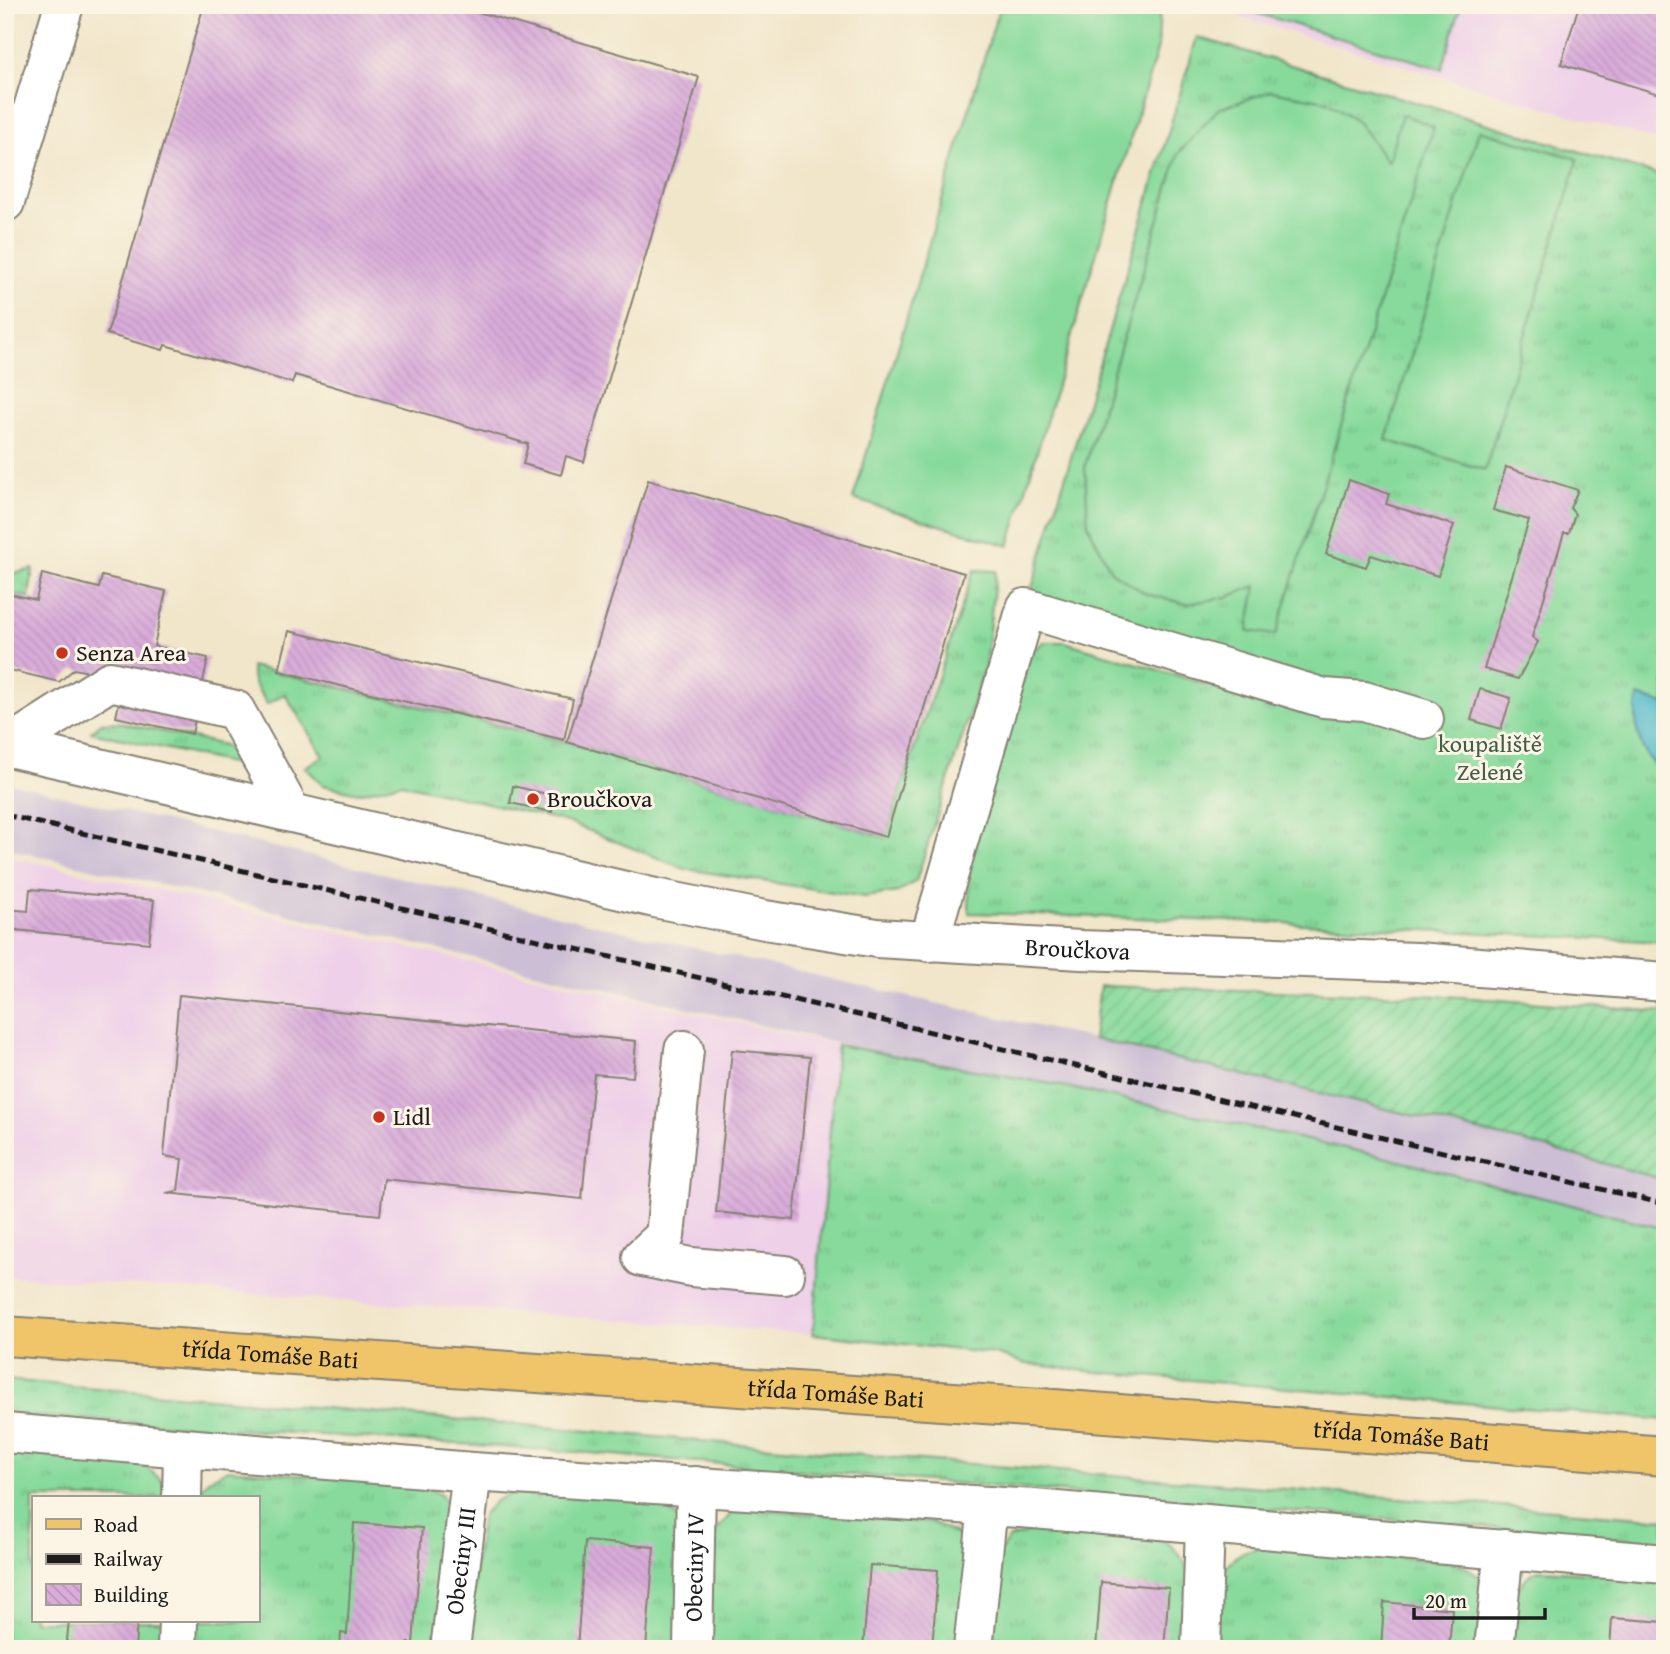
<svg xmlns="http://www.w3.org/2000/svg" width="1670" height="1654" font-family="'Gentium Book Plus',serif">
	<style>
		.built { fill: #eed0e8 }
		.railway { fill: #ccbed4 }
		.grass { fill: url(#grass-tufts); stroke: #527b5c; stroke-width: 2 }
		.garden { fill: url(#garden-furrows); stroke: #527b5c; stroke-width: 2 }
		.pitch { fill: #87da9b; stroke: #527b5c; stroke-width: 2 }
		.water { fill: #4db8c9; stroke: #346a72; stroke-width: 2 }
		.building { fill: url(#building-back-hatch) }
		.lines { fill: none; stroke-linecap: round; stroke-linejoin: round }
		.minor-casing { stroke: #868173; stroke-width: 42 }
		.major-casing { stroke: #868173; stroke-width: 42 }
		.minor { stroke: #fff; stroke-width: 38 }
		.major { stroke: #f0c469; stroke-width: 38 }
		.rail { stroke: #1c1c1c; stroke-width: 5; stroke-dasharray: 10 5; stroke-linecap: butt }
		.poi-dot { fill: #c8321e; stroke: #fcf5e5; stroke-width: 2.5 }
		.labels { text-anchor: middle; stroke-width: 6; stroke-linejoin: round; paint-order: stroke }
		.poi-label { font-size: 24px; fill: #1c1c1c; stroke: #fcf5e5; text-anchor: start }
		.park-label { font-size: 24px; fill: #415e48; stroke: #fcf5e5 }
		.street-label { font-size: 24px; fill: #1c1c1c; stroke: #fcf5e5 }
	</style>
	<defs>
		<pattern id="grass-tufts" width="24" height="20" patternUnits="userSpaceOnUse" patternTransform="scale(1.75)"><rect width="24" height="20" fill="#87da9b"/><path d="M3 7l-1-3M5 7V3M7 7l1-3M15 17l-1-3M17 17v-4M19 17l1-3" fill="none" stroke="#74ba85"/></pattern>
		<pattern id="garden-furrows" width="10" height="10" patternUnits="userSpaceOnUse" patternTransform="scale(1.75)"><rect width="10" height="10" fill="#87da9b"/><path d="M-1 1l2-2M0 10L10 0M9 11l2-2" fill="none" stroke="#74ba85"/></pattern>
		<pattern id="building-back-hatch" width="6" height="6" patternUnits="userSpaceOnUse" patternTransform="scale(1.75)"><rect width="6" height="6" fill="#d9acda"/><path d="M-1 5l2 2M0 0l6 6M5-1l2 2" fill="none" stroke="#ba93ba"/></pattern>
	</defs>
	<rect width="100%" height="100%" fill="#fcf5e5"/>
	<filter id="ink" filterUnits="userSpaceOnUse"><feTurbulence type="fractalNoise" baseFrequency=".0143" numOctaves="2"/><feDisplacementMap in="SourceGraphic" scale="14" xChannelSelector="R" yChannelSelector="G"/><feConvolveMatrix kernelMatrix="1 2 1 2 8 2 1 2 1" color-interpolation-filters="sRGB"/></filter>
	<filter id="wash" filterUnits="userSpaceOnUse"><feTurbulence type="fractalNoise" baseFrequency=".00686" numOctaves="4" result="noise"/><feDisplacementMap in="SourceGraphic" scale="28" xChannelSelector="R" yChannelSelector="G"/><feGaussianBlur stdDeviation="1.57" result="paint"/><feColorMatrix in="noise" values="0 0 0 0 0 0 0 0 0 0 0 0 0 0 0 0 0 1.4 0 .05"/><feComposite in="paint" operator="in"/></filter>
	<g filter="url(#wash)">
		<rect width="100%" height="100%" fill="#f1e6ca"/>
		<!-- built -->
		<g class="built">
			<path d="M1240 5H1665V143L1237 16Z"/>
			<path d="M5 855 837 1045 813 1334 5 1276Z"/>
		</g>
		<!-- railway -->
		<path class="railway" d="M5 782 609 928 1093 1039 1532 1144 1665 1180V1237L5 848Z"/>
		<!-- grass -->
		<g class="grass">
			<path d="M1197 37 1665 177V942L1261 922 969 913V866L1030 653 1044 642H1065L1319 718 1324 699 1026 608Z"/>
			<path d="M33 569 29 597 11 594 5 597V575Z"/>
			<path d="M974 570 996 571 985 666 916 881 898 892 864 897 685 869 567 822 401 783 358 793 323 785 305 767 323 756 285 694 267 704 253 682 251 666 567 742 885 837Z"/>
			<path d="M119 722 224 745 231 752 234 764 91 732 101 723Z"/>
			<path d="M837 1045 1057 1085 1376 1155 1665 1229V1420L1096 1372 1026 1364 995 1354 813 1334Z"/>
			<path d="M5 1380 896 1458 1665 1519V1542L576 1452 5 1414Z"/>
			<path d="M5 1452 140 1462 165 1483 171 1498H33V1621H168L167 1649H5Z"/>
			<path d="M228 1469 421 1484 441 1495 451 1509 442 1649H187L188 1621H257V1498H194L208 1480Z"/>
			<path d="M516 1491 651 1501 668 1509 679 1520 683 1649H463L482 1516 495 1501Z"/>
			<path d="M752 1509 934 1523 958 1535 966 1545 963 1649H702L711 1536 732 1513Z"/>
			<path d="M1035 1530 1163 1540C1203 1565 1191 1607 1192 1649H983L999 1552 1010 1538Z"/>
			<path d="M1262 1547 1457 1562 1478 1575 1485 1586 1479 1649H1211C1215 1606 1207 1555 1262 1547Z"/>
			<path d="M1539 1570 1665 1577V1649H1506C1511 1620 1508 1582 1539 1570Z"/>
		</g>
		<!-- garden -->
		<path class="garden" d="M1100 986 1446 996 1665 1012V1180L1532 1144 1093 1039Z"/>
		<!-- pitch -->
		<g class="pitch">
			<path d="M1000 5H1160L1158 47 1009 546 853 499Z"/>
			<path d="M1255 5H1461L1442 69 1253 12Z"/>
			<path d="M1271 91 1327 101 1357 121 1388 162 1402 114 1434 127 1276 635 1248 631 1256 586 1227 597 1187 604 1146 594 1111 571 1088 525 1085 466 1178 154 1218 109Z"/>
			<path d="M1479 130 1578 159 1485 470 1386 440Z"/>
		</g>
		<!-- water -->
		<path class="water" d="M1638 696 1665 704V774C1638 753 1632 728 1638 696Z"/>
		<g id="blocks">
			<!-- building -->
			<g class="building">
				<path d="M204 5H454L699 77 584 462 566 456 561 475 523 464 528 444 295 375 292 383 165 345 163 350 107 334Z"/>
				<path d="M1579 5H1665V96L1561 64Z"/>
				<path d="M1506 467 1578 490 1570 508 1575 514 1569 533H1564L1532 637 1538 642 1518 679 1484 669 1529 520 1493 510Z"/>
				<path d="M648 480 964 573 886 837 567 742Z"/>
				<path d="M1349 480 1389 494 1386 504 1454 525 1438 576 1371 555 1366 567 1326 554Z"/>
				<path d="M42 574 99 588 102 576 166 591 154 646 208 658 192 734 116 717 124 679 74 669 59 682 5 669V597L11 594 36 600Z"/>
				<path d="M289 631 573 699 564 740 279 671Z"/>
				<path d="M1480 689 1511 698 1501 729 1471 720Z"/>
				<path d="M513 786 555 796 552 812 510 803Z"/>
				<path d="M30 889 154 900 149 943 5 929V909L28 911Z"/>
				<path d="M179 995 636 1041 633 1077 594 1074 582 1199 384 1179 380 1215 166 1193 178 1191 182 1159 164 1156Z"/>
				<path d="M732 1050 810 1057 794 1220 716 1212Z"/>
				<path d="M354 1523 422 1528 413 1644 408 1643V1649H340L341 1633 347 1634Z"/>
				<path d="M585 1541 654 1547 646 1649H577Z"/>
				<path d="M870 1565 938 1570 932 1649H863Z"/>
				<path d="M1101 1582 1169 1588 1164 1649H1096Z"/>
				<path d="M1384 1602 1452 1609 1449 1649H1381Z"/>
				<path d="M1612 1618 1665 1622V1649H1610Z"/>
				<path d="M69 1621H137L135 1649H66Z"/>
			</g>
		</g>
	</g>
	<g filter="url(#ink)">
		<use href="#blocks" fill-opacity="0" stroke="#868173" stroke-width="2"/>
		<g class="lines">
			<!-- minor casing -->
			<g class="minor-casing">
				<g id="minor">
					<path d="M5 202 64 5"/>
					<path id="s1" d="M5 746 655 898 765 920 877 938 1081 950 1417 962 1665 982"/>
					<path d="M8 746 110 681 235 710 291 812"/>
					<path d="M929 942 1026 608 1324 698 1364 701 1424 719"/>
					<path d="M684 1050 665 1236 642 1257 691 1267 785 1275"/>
					<path d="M5 1433 472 1472 1034 1509 1665 1564"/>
					<path d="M182 1498 183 1450"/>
					<path d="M177 1649 178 1621"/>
					<path id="s2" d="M450 1649 472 1472"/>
					<path id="s3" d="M693 1649 696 1486"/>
					<path d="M973 1649 988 1506"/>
					<path d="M1201 1649 1205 1524"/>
					<path d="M1494 1649 1504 1549"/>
				</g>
			</g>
			<!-- major casing -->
			<g class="major-casing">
				<g id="major">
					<path id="s4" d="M5 1336 1041 1408 1665 1456"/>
				</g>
			</g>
			<!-- minor -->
			<use href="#minor" class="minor"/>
			<!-- major -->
			<use href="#major" class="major"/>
			<!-- rail -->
			<path class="rail" d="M5 815 1665 1204"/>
		</g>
	</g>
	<!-- markers -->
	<g class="poi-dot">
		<circle cx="62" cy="653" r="7"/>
		<circle cx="533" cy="799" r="7"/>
		<circle cx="379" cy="1117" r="7"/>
	</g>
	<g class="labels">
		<!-- poi labels -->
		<g class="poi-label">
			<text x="76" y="661">Senza Area</text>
			<text x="547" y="807">Broučkova</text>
			<text x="393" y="1125">Lidl</text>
		</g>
		<!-- park labels -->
		<g class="park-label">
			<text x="1490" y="752">koupaliště<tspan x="1490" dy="28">Zelené</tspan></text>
		</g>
		<!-- street labels -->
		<g class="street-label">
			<text dy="8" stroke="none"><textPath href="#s1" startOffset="1094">Broučkova</textPath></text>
			<text dy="8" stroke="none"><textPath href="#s4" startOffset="266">třída Tomáše Bati</textPath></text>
			<text dy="8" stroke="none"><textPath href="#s4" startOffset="833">třída Tomáše Bati</textPath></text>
			<text dy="8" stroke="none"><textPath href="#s4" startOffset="1400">třída Tomáše Bati</textPath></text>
			<text dy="8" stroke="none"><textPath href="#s2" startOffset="89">Obeciny III</textPath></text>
			<text dy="8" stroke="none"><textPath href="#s3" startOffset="82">Obeciny IV</textPath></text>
		</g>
	</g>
	<!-- margin -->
	<rect width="1670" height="1654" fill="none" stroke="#fcf5e5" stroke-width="28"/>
	<!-- legend -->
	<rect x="32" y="1496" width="228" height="126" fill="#fcf5e5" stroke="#a29e95" stroke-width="2"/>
	<rect x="46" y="1519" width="35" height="10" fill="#f0c469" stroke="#a29e95" stroke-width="2"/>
	<text x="94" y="1532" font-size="21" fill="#1c1c1c">Road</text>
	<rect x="46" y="1554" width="35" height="10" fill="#1c1c1c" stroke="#a29e95" stroke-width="2"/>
	<text x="94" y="1566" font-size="21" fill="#1c1c1c">Railway</text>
	<rect x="46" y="1584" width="35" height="21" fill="url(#building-back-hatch)" stroke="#a29e95" stroke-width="2"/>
	<text x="94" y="1602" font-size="21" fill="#1c1c1c">Building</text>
	<!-- scale -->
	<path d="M1414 1608v10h131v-10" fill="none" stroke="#1c1c1c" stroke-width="3.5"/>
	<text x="1425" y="1608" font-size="21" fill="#1c1c1c" stroke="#fcf5e5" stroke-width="5" paint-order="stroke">20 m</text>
</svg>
